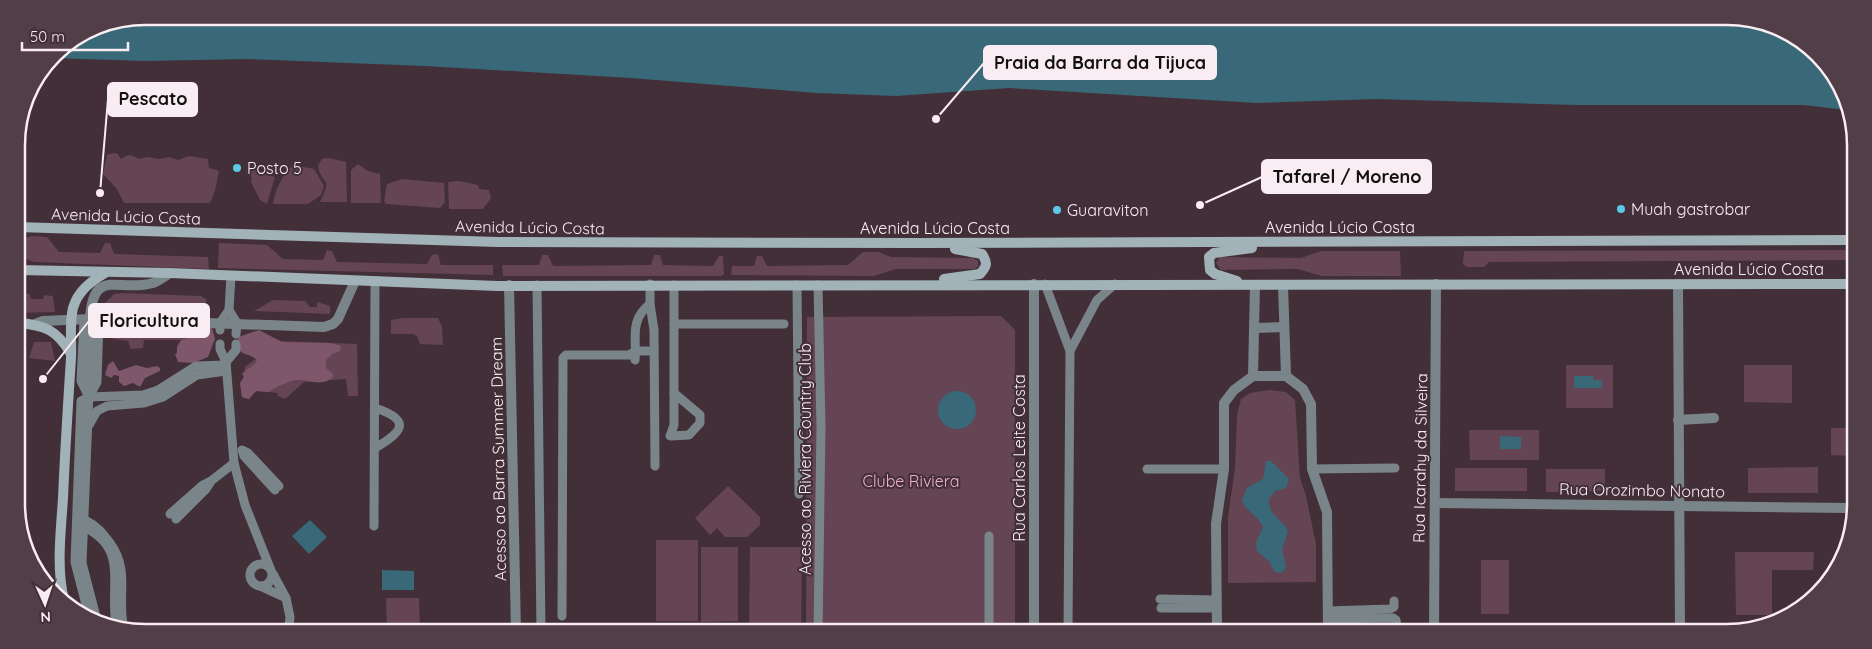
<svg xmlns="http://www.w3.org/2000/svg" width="1872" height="649" font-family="Quicksand,sans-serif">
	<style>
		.green { fill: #654454 }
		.forest { fill: #7e576a }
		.water { fill: #396979 }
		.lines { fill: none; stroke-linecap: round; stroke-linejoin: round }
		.lane { stroke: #7a8589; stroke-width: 9 }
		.street { stroke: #7a8589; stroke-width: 10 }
		.secondary { stroke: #a1b2b8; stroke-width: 10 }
		.poi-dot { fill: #5dc7e8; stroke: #422f38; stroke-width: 2 }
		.labels { text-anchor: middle; stroke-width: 4; stroke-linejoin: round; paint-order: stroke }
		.poi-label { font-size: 16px; fill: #f9ecf2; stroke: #422f38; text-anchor: start }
		.street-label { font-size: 16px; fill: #f9ecf2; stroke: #422f38 }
		.park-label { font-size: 16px; fill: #f4b0d0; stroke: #422f38 }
		.rim { fill: none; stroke: #f9ecf2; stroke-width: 2.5 }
		.leader { fill: none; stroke: #f9ecf2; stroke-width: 2 }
		.callout-dot { fill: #f9ecf2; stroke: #422f38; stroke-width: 2 }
		.callout { fill: #f9ecf2; stroke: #f9ecf2; stroke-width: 2 }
		.callout-label { font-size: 18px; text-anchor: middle; font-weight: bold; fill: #111 }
	</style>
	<rect width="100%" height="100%" fill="#422f38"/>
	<!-- green -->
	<g class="green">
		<path d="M114 153 118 154 121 159C128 154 131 154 139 159L147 157 159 159 169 157 178 160 189 156 208 159 209 168 219 171 215 191 210 203H124L117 189 103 174 107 155Z"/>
		<path d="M329 158 346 162 347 202H320C334 174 321 187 318 165L322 159Z"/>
		<path d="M358 164 368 171 380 174 381 203H351V170Z"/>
		<path d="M294 165 314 169 324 186 321 195 308 204H273C274 192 284 171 294 165Z"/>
		<path d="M254 167 263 174 275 177 267 204 260 200 251 182 252 179 248 171Z"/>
		<path d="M402 179 444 183 445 202 440 208 386 204 384 201 387 184Z"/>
		<path d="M459 181 478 185 479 189 489 190 491 198 483 209H449L448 182Z"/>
		<path d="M32 236 47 237 59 252 100 253 105 243H110L114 254 208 257 209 269 34 262 17 256V240Z"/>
		<path d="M219 243 267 245 283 259 323 260 327 250 332 251 337 262 427 264 432 255 438 254 441 265H493V275L218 268Z"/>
		<path d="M1853 250V260L1489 262 1484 267H1467L1463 264 1464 251Z"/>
		<path d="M1321 251H1400L1401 276H1322L1298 269 1221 270 1216 263 1220 257 1301 258Z"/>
		<path d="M863 252H878L891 257 973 258 978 261V267L974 269H896L874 276 731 275 732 266H754L757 256H762L767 266 848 265Z"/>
		<path d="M542 255H548L553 266 651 265 654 255H660L663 265 713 266 719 256H723L724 274 721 276H503L502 265H539Z"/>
		<path d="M17 293 30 294 31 299H43L44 295 53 296 55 312 18 313Z"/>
		<path d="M122 293 201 296 206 299 207 309 103 305 114 294Z"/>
		<path d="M273 300 305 301 310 307H317V302L330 306V314L254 311Z"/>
		<path d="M1001 316 1015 330V633H806L807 317Z"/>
		<path d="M402 318H438L442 327 443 345 420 344 417 336 412 334H391V320Z"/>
		<path d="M117 331 189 335 187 338 181 340H144L143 348 131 349 128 341 113 339 112 334Z"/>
		<path d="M279 341 357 344 358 396H348L346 379 304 382 285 399 277 396 278 393 256 391 249 399 242 397 240 383 243 381 245 367Z"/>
		<path d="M34 342H51L55 361 29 358Z"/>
		<rect x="1566" y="365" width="47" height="43"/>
		<path d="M1744 365H1792V403L1744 402Z"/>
		<path d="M1269 390 1286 392 1295 400 1300 478 1306 496 1316 544V582L1228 583V517L1235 468 1237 414 1241 399 1250 393Z"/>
		<path d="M1831 428H1851L1850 456 1831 455Z"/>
		<path d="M1469 430H1539V460H1470Z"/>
		<path d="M1818 467V493H1748V468Z"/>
		<rect x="1455" y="468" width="72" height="23"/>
		<path d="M1546 469H1605V491L1546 492Z"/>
		<path d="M728 486 760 517V525L747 537H725L717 528 710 535 695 518Z"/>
		<rect x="656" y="540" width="42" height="81"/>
		<path d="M701 547H738V621L701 622Z"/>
		<path d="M750 547H802L801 633H749Z"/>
		<path d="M1735 552H1814L1813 570H1772V615H1736Z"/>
		<rect x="1481" y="560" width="28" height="54"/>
		<path d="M386 598H419L420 633H387Z"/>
	</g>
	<!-- forest -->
	<g class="forest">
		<path d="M194 326 212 327 215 339 208 357 193 363 178 362 175 354 177 353V347L181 340 187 338Z"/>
		<path d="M259 330 282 342 330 343 341 346 340 351 332 354 326 360V368L333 374V377C323 387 310 380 298 380 293 379 273 388 269 392L256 391 249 399 242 397 240 383 244 377 242 374C247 368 254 367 257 360 246 350 237 359 238 337Z"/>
		<path d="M113 361 119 371 136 365 147 368 157 366 160 368V371L145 378 140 387 133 383 124 386 119 382V376L114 375 111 378 105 375 108 365Z"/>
	</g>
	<!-- water -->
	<g class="water">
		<path d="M145 16H1727L1768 23 1824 60 1846 110 1804 105H1577L1377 99 1257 103 1009 88 896 96 817 93 631 78 425 66 249 59 145 61 52 58C75 28 110 23 145 16Z"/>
		<path d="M1574 376H1593V380H1602V388H1574Z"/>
		<circle cx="957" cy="410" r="19"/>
		<path d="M1500 436 1521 437V449H1500Z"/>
		<path d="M1266 461H1271L1289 479 1286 488 1275 491 1269 499C1268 516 1282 518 1288 531L1282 549 1286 568 1281 573 1274 571 1269 561 1257 551 1256 543 1263 527C1258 515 1246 512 1242 500L1247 488 1263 479Z"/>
		<path d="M310 520 327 537 309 554 292 536Z"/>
		<path d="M382 570 414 571V590H382Z"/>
	</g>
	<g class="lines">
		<!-- lane -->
		<g class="lane">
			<path d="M650 284V304L654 330 655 466"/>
			<path d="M1045 284 1070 351 1068 633"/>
			<path d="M537 285 541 633"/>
			<path d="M674 285V393"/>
			<path d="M797 285 799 494"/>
			<path d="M229 310 237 323 236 334"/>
			<path d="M84 320 81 381 88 395"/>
			<path d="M92 320 82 563 97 621"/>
			<path d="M674 324H784"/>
			<path d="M220 330V323L229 310 231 276"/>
			<path d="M220 344V349L226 362 234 463 245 505 270 568"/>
			<path d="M1070 351 1097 300 1115 284"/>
			<path d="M635 360C637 339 629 320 650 304"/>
			<path d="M226 362 236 350V344"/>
			<path d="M674 393 700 415V423L689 435 670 436 674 425Z"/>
			<path d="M90 395 97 382 99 320"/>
			<path d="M375 408C412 420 403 432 375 448"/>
			<path d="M89 425 97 411 107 406 144 403 163 397 197 375 226 371"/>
			<path d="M1147 469H1224"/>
			<path d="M1312 469 1395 468"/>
			<path d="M211 481 234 463"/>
			<path d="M275 490 244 456 242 450 248 453 279 486"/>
			<path d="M170 514 203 485 211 481 206 489 176 519"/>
			<path d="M85 520C97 526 102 532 110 543 131 572 116 598 124 629"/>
			<path d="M374 526 375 282"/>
			<path d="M84 527C132 550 107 590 117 628"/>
			<circle cx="261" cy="575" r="11"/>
			<path d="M262 587 286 598 273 574"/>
			<path d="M286 598 290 617 289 626"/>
			<path d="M1160 599 1217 600"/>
			<path d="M1161 608H1217"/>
			<path d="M1328 611 1390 609 1394 607V601"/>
			<path d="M89 616 75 562 81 401 89 397 143 395 158 390 196 366 226 365"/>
			<path d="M562 616 563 358 566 355H629L636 351H654"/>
			<path d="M1328 619 1393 618 1396 620 1397 628"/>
			<path d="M277 633 289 626 285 633"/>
			<path d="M818 633 821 427 818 285"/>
			<path d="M989 633V536"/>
		</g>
		<!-- street -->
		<g class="street">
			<path d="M1678 284 1680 632"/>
			<path d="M509 285 516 633"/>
			<path d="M1283 285 1286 376"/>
			<path d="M90 319C93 266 119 293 153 283 159 281 165 276 170 273"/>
			<path d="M35 324 43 321 90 319 324 327 333 324 338 319 355 281"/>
			<path d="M1255 328 1284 327"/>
			<path d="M1253 376 1255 285"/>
			<path d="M1678 420 1714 418"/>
			<path d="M1435 503 1850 508"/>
			<path d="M1034 633V284"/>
			<path d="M1217 633 1216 524 1224 469V403L1234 390 1253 376H1286L1303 389 1311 404 1312 469 1327 512 1328 633"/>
			<path d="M1434 633 1436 284"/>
		</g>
		<!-- secondary -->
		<g class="secondary">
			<path d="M17 227 498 242 918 243 1853 240"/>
			<path d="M17 270 170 273 497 286 1853 284"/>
			<path d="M944 279 980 274C987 266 988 263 982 254L955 249"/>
			<path d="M1237 281 1215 274 1210 270 1209 257 1214 253 1252 248"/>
			<path d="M18 323C45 325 57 330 71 354"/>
			<path d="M64 600C56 568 61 530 63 498 65 451 68 404 71 358 72 341 69 325 73 308 78 291 90 282 105 273"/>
		</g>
	</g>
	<!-- markers -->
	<g class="poi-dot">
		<circle cx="237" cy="168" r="5"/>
		<circle cx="1621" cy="209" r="5"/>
		<circle cx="1057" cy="210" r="5"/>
	</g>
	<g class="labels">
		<!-- poi labels -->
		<g class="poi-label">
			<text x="247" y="174">Posto 5</text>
			<text x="1631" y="215">Muah gastrobar</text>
			<text x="1067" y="216">Guaraviton</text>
		</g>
		<!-- street labels -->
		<g class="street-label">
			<text transform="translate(126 216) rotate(2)" y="6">Avenida Lúcio Costa</text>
			<text transform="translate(530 227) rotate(1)" y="6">Avenida Lúcio Costa</text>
			<text x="1340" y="233">Avenida Lúcio Costa</text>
			<text x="935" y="234">Avenida Lúcio Costa</text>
			<text x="1749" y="275">Avenida Lúcio Costa</text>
			<text transform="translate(1019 458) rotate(-90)" y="6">Rua Carlos Leite Costa</text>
			<text transform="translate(1420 458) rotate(-89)" y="6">Rua Icarahy da Silveira</text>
			<text transform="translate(498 459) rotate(-91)" y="6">Acesso ao Barra Summer Dream</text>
			<text transform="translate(805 459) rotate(-90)" y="6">Acesso ao Riviera Country Club</text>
			<text transform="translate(1642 490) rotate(1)" y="6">Rua Orozimbo Nonato</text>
		</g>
		<!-- park labels -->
		<g class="park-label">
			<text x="911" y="487">Clube Riviera</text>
		</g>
	</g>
	<!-- crop -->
	<path d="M0 0H1872V649H0ZM145 25H1727A120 120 0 0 1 1847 145V504A120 120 0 0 1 1727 624H145A120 120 0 0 1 25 504V145A120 120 0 0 1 145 25Z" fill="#513e47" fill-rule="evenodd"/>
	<path class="rim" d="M145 25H1727A120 120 0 0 1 1847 145V504A120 120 0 0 1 1727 624H145A120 120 0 0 1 25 504V145A120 120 0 0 1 145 25Z"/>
	<!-- callouts -->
	<path class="leader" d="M936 119L984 63M100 193L108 99M1200 205L1262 177M43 379L89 321"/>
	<g class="callout-dot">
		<circle cx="936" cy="119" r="5"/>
		<circle cx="100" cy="193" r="5"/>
		<circle cx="1200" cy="205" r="5"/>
		<circle cx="43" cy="379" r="5"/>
	</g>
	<g class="callout">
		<rect x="984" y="46" width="232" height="33" rx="5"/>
		<rect x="108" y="83" width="89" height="33" rx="5"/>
		<rect x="1262" y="160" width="169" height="33" rx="5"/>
		<rect x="89" y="304" width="120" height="33" rx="5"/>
	</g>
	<g class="callout-label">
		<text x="1100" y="69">Praia da Barra da Tijuca</text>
		<text x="153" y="105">Pescato</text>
		<text x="1347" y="183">Tafarel / Moreno</text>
		<text x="149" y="327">Floricultura</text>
	</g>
	<!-- north arrow -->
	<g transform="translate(45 604) rotate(177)" stroke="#422f38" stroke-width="4" paint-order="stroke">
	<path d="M0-4L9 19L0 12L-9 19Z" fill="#f9ecf2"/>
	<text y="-8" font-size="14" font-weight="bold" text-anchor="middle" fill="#f9ecf2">N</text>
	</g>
	<!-- scale -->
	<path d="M22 42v8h106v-8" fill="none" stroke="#f9ecf2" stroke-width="2.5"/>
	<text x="30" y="42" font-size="15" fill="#f9ecf2" stroke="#422f38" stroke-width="4" paint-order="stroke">50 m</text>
</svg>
